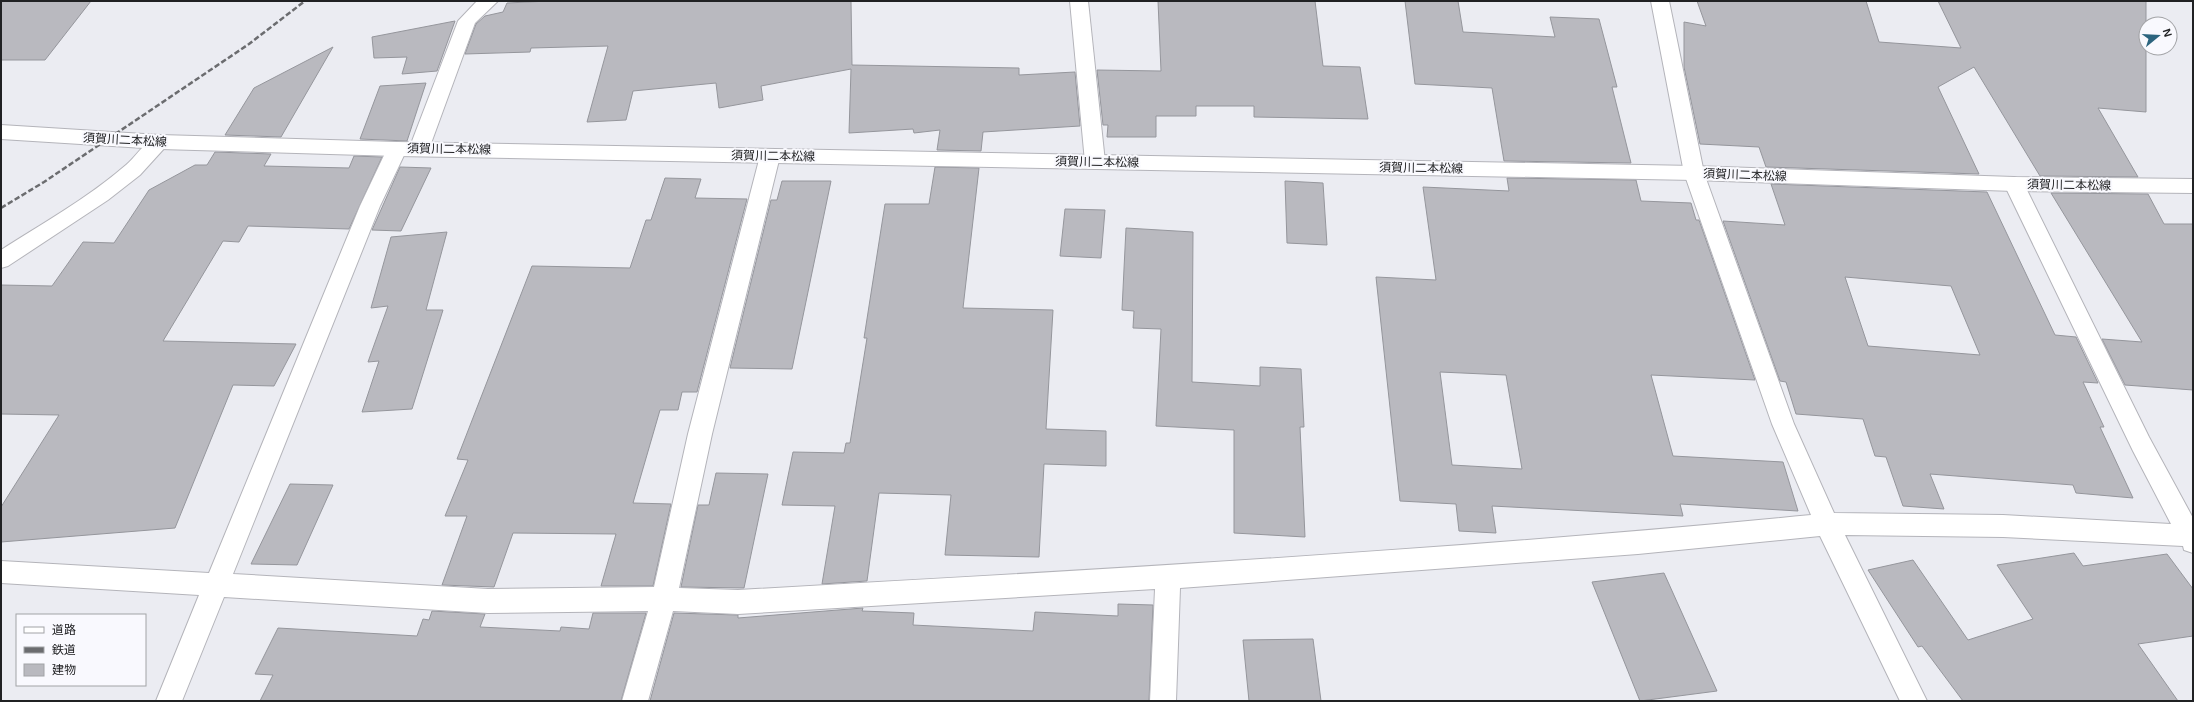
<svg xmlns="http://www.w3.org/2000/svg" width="2194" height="702" font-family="Arial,'Noto Sans JP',sans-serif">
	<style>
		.building { fill: #b9b9bf; stroke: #95969c; fill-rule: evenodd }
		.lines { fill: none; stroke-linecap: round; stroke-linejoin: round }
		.minor-casing { stroke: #b4b4ba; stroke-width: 2 }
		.secondary-casing { stroke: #b4b4ba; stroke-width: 2 }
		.minor { fill: #fff; fill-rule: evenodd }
		.secondary { fill: #fff; fill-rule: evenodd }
		.rail { stroke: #6b6c6f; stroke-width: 2.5; stroke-dasharray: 5.5 2.5; stroke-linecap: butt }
		.labels { text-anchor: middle; stroke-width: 4; stroke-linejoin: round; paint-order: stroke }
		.street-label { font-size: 12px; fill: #202123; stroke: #f9f9fe }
	</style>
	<rect width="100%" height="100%" fill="#ebecf2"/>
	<!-- building -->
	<g class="building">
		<path d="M1 1H91L45 60H1Z"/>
		<path d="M549 1H851L852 65 1019 68V75L1075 72 1080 126 983 132 981 151 937 150 940 130 914 133 913 129 849 133 851 69 761 86 763 100 719 108 716 83 633 91 626 120 587 122 608 46 531 48 530 52 465 54 476 24 485 16 503 12 507 3Z"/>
		<path d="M1158 1H1315L1323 66 1360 67 1368 119 1254 117V106H1196V116H1156V137H1107L1108 125H1103L1097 70 1161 71Z"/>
		<path d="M1405 1H1458L1463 32 1555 37 1550 17 1599 19 1617 87H1612L1631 163 1504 161 1492 88 1415 84Z"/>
		<path d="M1697 1H1866L1879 42 1961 48 1938 1H2146V112L2098 108 2138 177 2040 176 1974 67 1938 87 1979 174 1766 167 1759 147 1700 144 1684 67V22L1706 26Z"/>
		<path d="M455 21 437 71 402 74 407 57 374 58 372 37Z"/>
		<path d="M333 47 281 137 225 135 254 88Z"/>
		<path d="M426 83 407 141 360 139 380 86Z"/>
		<path d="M215 152 271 154 264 166 349 168 354 156 382 157 349 229 248 226 239 242 223 241 163 341 296 344 274 386 233 385 175 528 1 542V507L59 415 1 414V285L52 286 83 242 114 243 149 190 195 165H207Z"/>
		<path d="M400 167 431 168 401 231 372 230Z"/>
		<path d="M935 167 979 168 963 308 1053 310 1046 429 1106 431V466L1044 464 1039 557 945 555 951 495 879 493 867 581 822 584 835 506 782 505 793 452 844 453 846 443H850L867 338H864L885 204H929Z"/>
		<path d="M665 178 701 179 695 198 747 199 697 392H682L678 410H660L633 503 671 504 653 586H601L616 534 513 533 494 587 442 585 467 516H445L468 460 457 459 532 266 630 268 646 220H651Z"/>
		<path d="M1507 178 1636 180 1641 201 1691 203 1696 220H1699L1755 380 1651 375 1673 456 1783 462 1798 511 1680 504 1683 516 1492 506 1496 533 1459 531 1456 504 1400 501 1376 277 1436 280 1423 187 1509 191ZM1440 372 1506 375 1522 469 1452 465Z"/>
		<path d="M782 181H831L792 369 730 368 771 200H777Z"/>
		<path d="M1285 181 1323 183 1327 245 1287 243Z"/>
		<path d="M1771 184 1987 192 2055 335 2076 337 2098 383 2083 382 2104 427H2100L2133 498 2076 493 2073 485 1930 474 1944 509 1903 506 1886 457 1875 456 1863 419 1796 414 1786 382 1780 381 1723 221 1785 225ZM1845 277 1951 286 1980 355 1868 346Z"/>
		<path d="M2051 193 2148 194 2164 224H2193V390L2125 385 2102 339 2142 342Z"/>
		<path d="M1065 209 1105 210 1101 258 1060 256Z"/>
		<path d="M1126 228 1193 232 1192 382 1260 386V367L1301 369 1304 427H1300L1305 537 1234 533V430L1156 426 1161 329 1133 328 1134 311 1122 310Z"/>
		<path d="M447 232 426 310H443L412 409 362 412 379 361 368 362 388 306 371 308 391 237Z"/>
		<path d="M716 473 768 474 744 588 681 587 698 505H709Z"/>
		<path d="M290 484 333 485 297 565 251 564Z"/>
		<path d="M2074 553 2083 566 2167 554 2193 589V636L2138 644 2178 701H1963L1922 646 1918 647 1868 570 1913 560 1968 640 2033 619 1997 565Z"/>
		<path d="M1664 573 1717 691 1640 701 1592 582Z"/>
		<path d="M1118 604 1153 605 1149 701H650L674 613 738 615V618L863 608 862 611 914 613 913 625 1033 631 1035 612 1118 616Z"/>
		<path d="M432 611 485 614 480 627 560 631 561 627 589 629 593 613H646L621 701H260L273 675 255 674 278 628 417 636 423 619 429 620Z"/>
		<path d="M1313 639 1321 701H1249L1243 640Z"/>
	</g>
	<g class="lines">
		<!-- minor casing -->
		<g class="minor-casing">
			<g id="minor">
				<path d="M477 1H498L475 23 429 149 426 154 419 156 412 154 409 149 458 21Z"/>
				<path d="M1070 1H1088L1105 162 1102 167 1095 169 1088 167 1085 162Z"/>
				<path d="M1651 1H1669L1704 173 1794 424 1834 513 2003 515 2171 524 2133 451 2004 184 2007 179 2014 177 2021 179 2024 184 2149 437 2193 518V553L2184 550 2183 546 2003 537 1845 535 1927 701H1900L1820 536 1638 554 1180 588 1176 701H1150L1155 589 738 614 673 611 648 701H622L648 611 488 613 224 597 182 701H156L199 595 1 583V561L209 573 360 206 387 149 390 144 397 142 404 144 407 149 380 206 233 574 488 589 654 587 688 434 760 156 763 151 770 149 777 151 780 156 712 434 679 588 738 590C1096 570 1454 550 1811 515L1772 424 1684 173Z"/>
				<path d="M160 135 167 137 170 142 140 175 108 200 8 266 1 268V250C43 223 88 198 126 165 137 156 146 139 160 135Z"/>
			</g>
		</g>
		<!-- secondary casing -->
		<g class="secondary-casing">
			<path id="secondary" d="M1 125 160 135 397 142 1694 166 2014 177 2193 179V193L2014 191 1694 180 397 156 160 149 1 139Z"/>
		</g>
		<!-- minor -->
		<use href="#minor" class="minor"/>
		<!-- secondary -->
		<use href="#secondary" class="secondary"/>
		<!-- rail -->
		<path class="rail" d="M1 208 44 182 249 44 305 1"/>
	</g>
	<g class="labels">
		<!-- street labels -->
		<g class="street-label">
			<text transform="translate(125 140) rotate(3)" y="4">須賀川二本松線</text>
			<text transform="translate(449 149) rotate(1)" y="4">須賀川二本松線</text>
			<text transform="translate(773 156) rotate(1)" y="4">須賀川二本松線</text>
			<text transform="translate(1097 162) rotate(1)" y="4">須賀川二本松線</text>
			<text transform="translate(1421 168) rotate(1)" y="4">須賀川二本松線</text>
			<text transform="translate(1745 175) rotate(2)" y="4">須賀川二本松線</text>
			<text transform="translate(2069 185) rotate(1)" y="4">須賀川二本松線</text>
		</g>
	</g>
	<!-- border -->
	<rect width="2194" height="702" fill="none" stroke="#202123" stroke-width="4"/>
	<!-- legend -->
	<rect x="16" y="614" width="130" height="72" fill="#f9f9fe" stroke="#a2a3a6"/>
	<rect x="24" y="627" width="20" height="6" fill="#ffffff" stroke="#a2a3a6"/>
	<text x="52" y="634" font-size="12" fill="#202123">道路</text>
	<rect x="24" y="647" width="20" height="6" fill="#6b6c6f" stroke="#a2a3a6"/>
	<text x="52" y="654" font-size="12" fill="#202123">鉄道</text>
	<rect x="24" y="664" width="20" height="12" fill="#b9b9bf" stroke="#a2a3a6"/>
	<text x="52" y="674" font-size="12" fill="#202123">建物</text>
	<!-- north arrow -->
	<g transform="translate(2158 36) rotate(72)"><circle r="19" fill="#f9f9fe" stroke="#a2a3a6"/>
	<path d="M0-3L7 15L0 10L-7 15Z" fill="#2c647e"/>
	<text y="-6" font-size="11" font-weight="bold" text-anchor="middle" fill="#202123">N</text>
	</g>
</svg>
